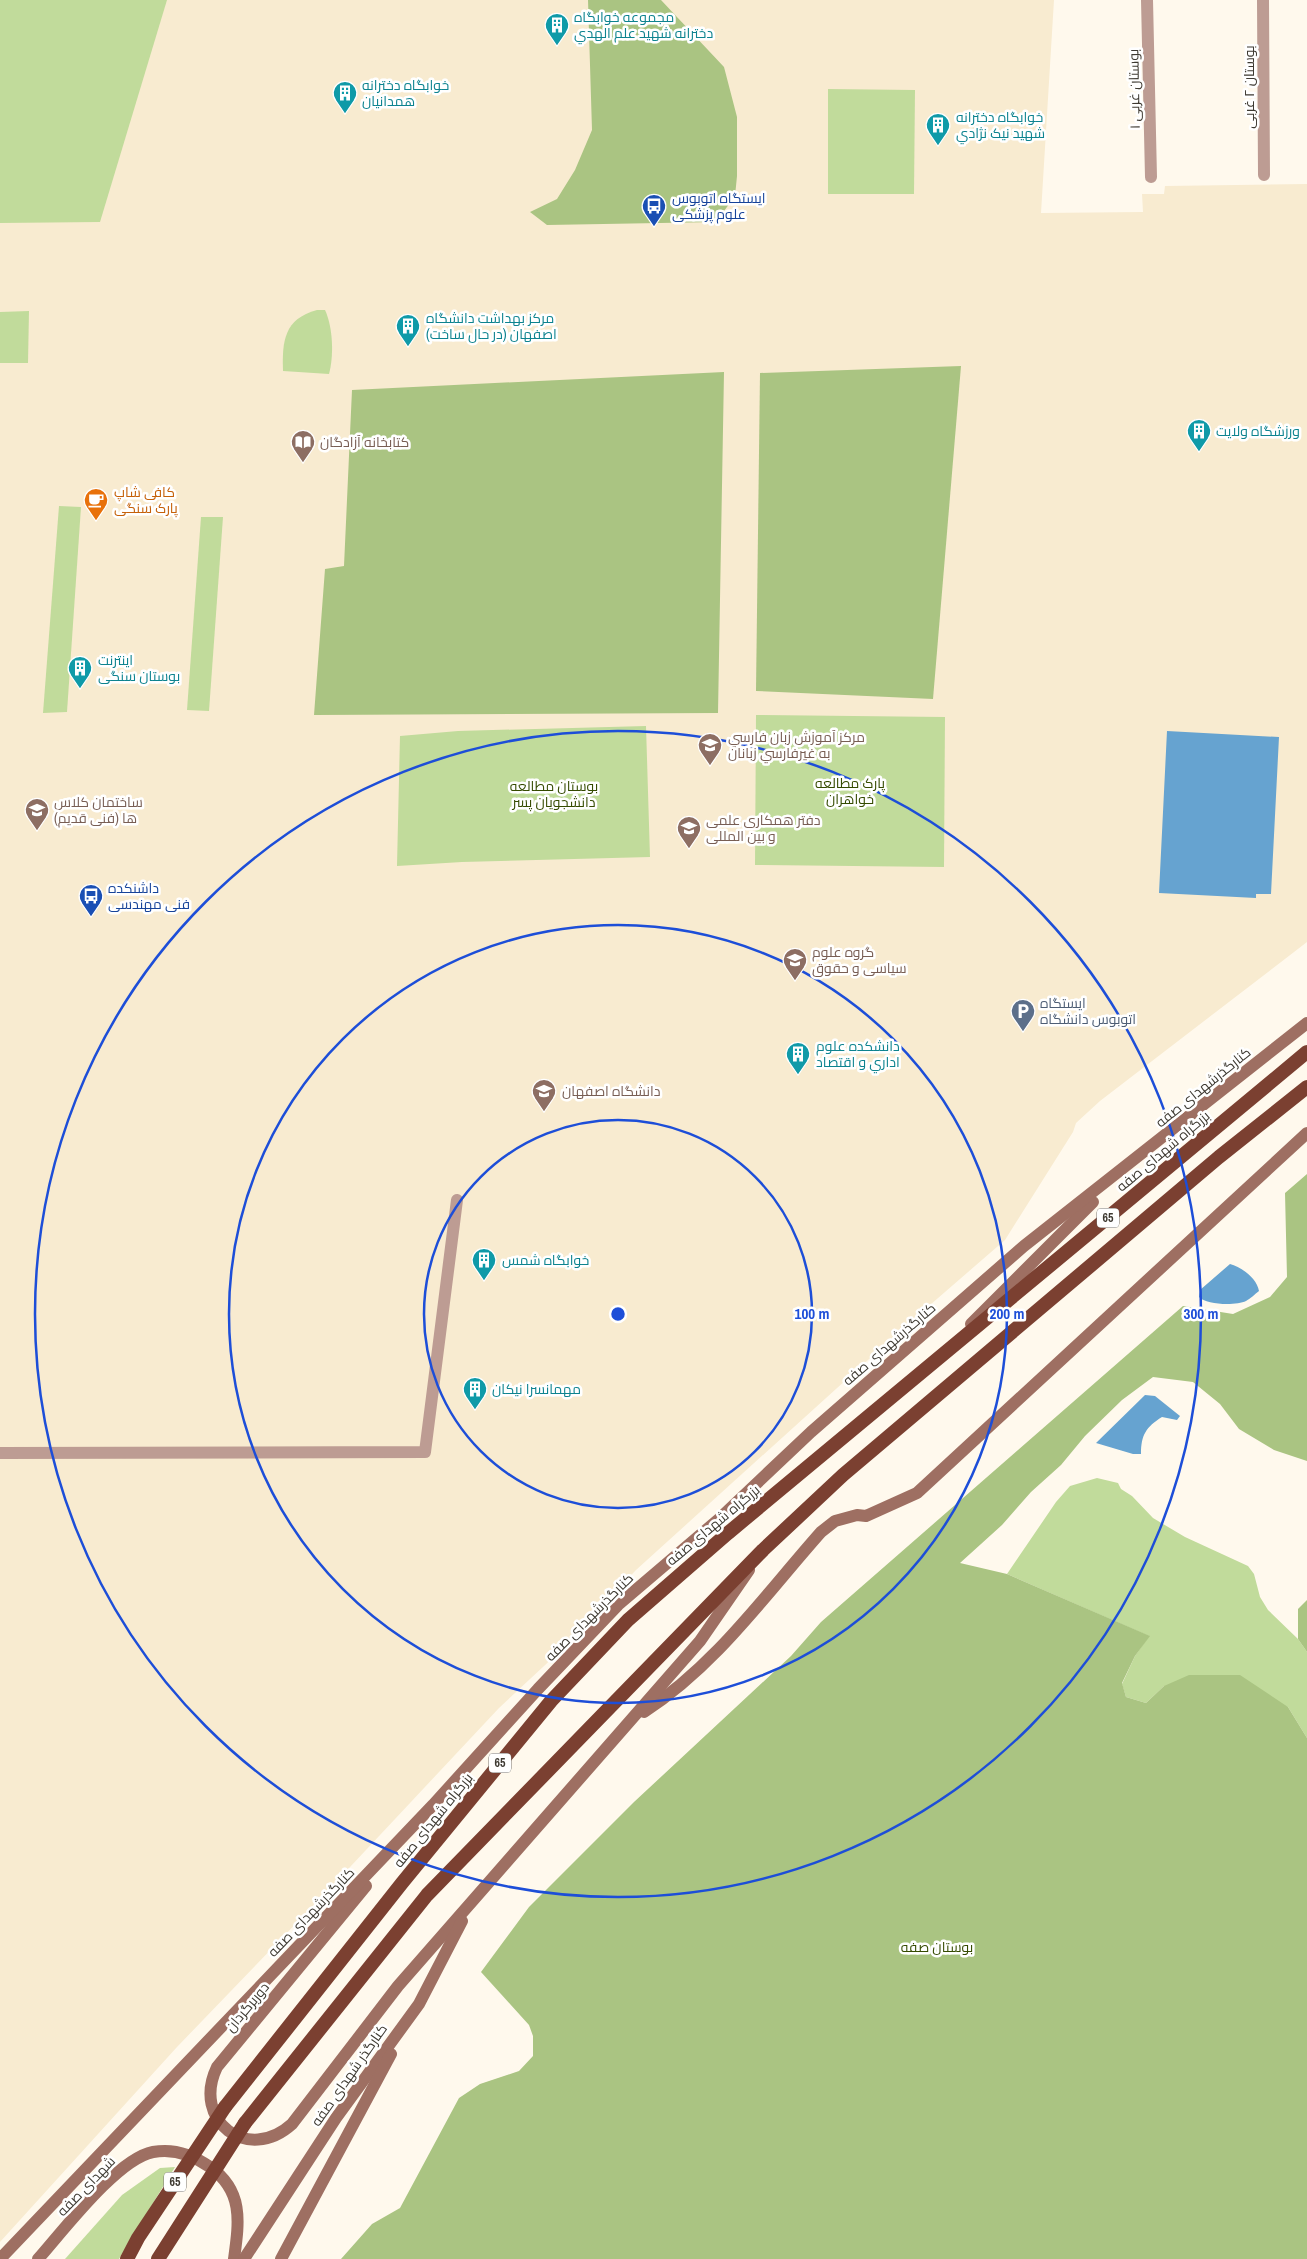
<svg xmlns="http://www.w3.org/2000/svg" width="1307" height="2259" font-family="'Archivo Narrow',Cairo,sans-serif">
	<style>
		.built { fill: #f8ebd0 }
		.green { fill: #c1db9b }
		.forest { fill: #aac482 }
		.water { fill: #66a3d0 }
		.lines { fill: none; stroke-linecap: round; stroke-linejoin: round }
		.minor { stroke: #bd9c93; stroke-width: 12 }
		.secondary { stroke: #9e6f62; stroke-width: 12 }
		.trunk { stroke: #7b4031; stroke-width: 14 }
		.trunk-bridge { stroke: #7b4031; stroke-width: 14 }
		.ring { fill: none; stroke: #1d4ed8; stroke-width: 2.5 }
		.labels { text-anchor: middle; stroke-width: 5; stroke-linejoin: round; paint-order: stroke }
		.shield { fill: #fff; stroke: #787570; stroke-width: 1 }
		.shield-label { font-size: 12px; font-weight: bold; fill: #3e3a32 }
		.culture-label { font-size: 14px; fill: #0d838f; stroke: #fff; text-anchor: start }
		.street-label { font-size: 14px; fill: #3e3a32; stroke: #fff }
		.transit-label { font-size: 14px; fill: #164399; stroke: #fff; text-anchor: start }
		.education-label { font-size: 14px; fill: #785e54; stroke: #fff; text-anchor: start }
		.food-label { font-size: 14px; fill: #c56008; stroke: #fff; text-anchor: start }
		.park-label { font-size: 14px; fill: #354b00; stroke: #fff }
		.service-label { font-size: 14px; fill: #4e5e75; stroke: #fff; text-anchor: start }
		.centre { fill: #1d4ed8; stroke: #fff; stroke-width: 2.5 }
		.ring-label { font-size: 15px; text-anchor: middle; font-weight: bold; fill: #1d4ed8; stroke: #fff; stroke-width: 5; stroke-linejoin: round; paint-order: stroke }
	</style>
	<rect width="100%" height="100%" fill="#fff9ed"/>
	<!-- built -->
	<path class="built" d="M0 0H1054L1041 213 1143 212 1142 194H1164L1165 186 1307 184V942L1100 1101 1076 1123 1073 1132 1005 1240 900 1331 636 1570 558 1653 499 1708 336 1882 177 2047 0 2242Z"/>
	<!-- green -->
	<g class="green">
		<path d="M0 0H167L100 222 0 223Z"/>
		<path d="M828 89 915 90 914 194H828Z"/>
		<path d="M317 310H325C333 327 334 356 329 374L283 371C282 341 284 319 317 310Z"/>
		<path d="M29 311 28 363H0V312Z"/>
		<path d="M59 506 81 507 67 712 43 713Z"/>
		<path d="M201 517H223L209 711 187 710Z"/>
		<path d="M756 715 945 717 944 867 755 865Z"/>
		<path d="M646 726 650 857 462 862 397 866 400 736 458 731Z"/>
		<path d="M1097 1478 1118 1483 1121 1489 1132 1496 1153 1518 1185 1537 1248 1566 1254 1574 1260 1597 1268 1610 1298 1639 1307 1652V1738L1288 1707 1164 1686 1146 1703 1126 1697 1122 1684 1135 1656 1149 1636 1007 1574 1056 1502 1070 1486Z"/>
		<path d="M175 2167 119 2259H65L122 2195 160 2168Z"/>
	</g>
	<!-- forest -->
	<g class="forest">
		<path d="M588 0H661L724 67 737 117V176L735 196 716 222 547 225 530 212 557 199 575 170 592 130Z"/>
		<path d="M961 366 933 699 756 691 760 373Z"/>
		<path d="M724 372 718 713 314 715 325 569 344 566 352 390Z"/>
		<path d="M1307 1174V1461L1274 1450 1239 1429 1220 1404 1193 1382 1153 1377 1122 1400 1085 1436 1061 1465 1031 1492 1002 1525 960 1563 1007 1574 1150 1636 1135 1656 1122 1683 1126 1697 1146 1703 1164 1686 1189 1675H1240L1288 1707 1307 1738V2259H341L372 2224 400 2208 459 2098 480 2084 519 2071 533 2056V2036L529 2025 481 1972 529 1907 634 1802 791 1656 821 1622 1183 1306 1233 1314 1270 1297 1287 1277 1285 1193Z"/>
		<path d="M1307 1600V1652L1298 1639V1609Z"/>
	</g>
	<!-- water -->
	<g class="water">
		<path d="M1167 731 1279 737 1271 894H1256V898L1159 893Z"/>
		<path d="M1230 1264C1241 1267 1257 1278 1259 1291 1255 1294 1250 1299 1246 1301 1236 1306 1206 1305 1199 1297L1200 1290Z"/>
		<path d="M1145 1395 1155 1396 1180 1416 1177 1420 1162 1417C1146 1427 1141 1435 1141 1454H1133L1096 1443Z"/>
	</g>
	<g class="lines">
		<!-- minor -->
		<g class="minor">
			<path d="M1147 0 1151 177"/>
			<path d="M1263 0 1264 175"/>
			<path d="M0 1453 425 1452 457 1200"/>
		</g>
		<!-- secondary -->
		<g class="secondary">
			<path d="M971 1324 1093 1202"/>
			<path d="M644 1712C716 1665 765 1595 821 1532L835 1521 857 1515 866 1516 917 1493 1307 1133"/>
			<path d="M366 1886 217 2067C191 2121 248 2164 292 2124L398 1986 700 1641 749 1570"/>
			<path d="M0 2259 433 1805 538 1689 618 1605 719 1519 811 1432 1024 1246 1307 1023"/>
			<path d="M38 2259C63 2231 117 2159 153 2152 174 2148 193 2155 210 2167 244 2191 239 2222 234 2259"/>
			<path d="M244 2259 336 2118 419 2004 462 1921"/>
			<path d="M281 2259 391 2054"/>
		</g>
		<!-- trunk -->
		<g class="trunk">
			<path d="M225 2107 402 1883 551 1701 628 1620 728 1533 1307 1052"/>
			<path d="M245 2123 427 1895 763 1550 843 1475 1219 1157 1307 1087"/>
		</g>
		<!-- trunk-bridge -->
		<g class="trunk-bridge">
			<path d="M127 2259 138 2238 225 2107"/>
			<path d="M158 2259 245 2123"/>
		</g>
	</g>
	<!-- distance rings -->
	<g class="ring">
		<circle cx="618" cy="1314" r="194"/>
		<circle cx="618" cy="1314" r="389"/>
		<circle cx="618" cy="1314" r="583"/>
	</g>
	<!-- icons -->
	<defs>
		<g id="building-pin" transform="scale(1.25)"><path d="M0 17L-7.5 6A9.5 9.5 0 1 1 7.5 6Z" fill="#0f9aa8" stroke="#fff"/><path d="M-4-6H4V6H1V3H-1V6H-4ZM-2.5-4.3h1.7v1.8h-1.7ZM.8-4.3h1.7v1.8H.8ZM-2.5-1h1.7V.8h-1.7ZM.8-1h1.7V.8H.8Z" fill="#fff"/></g>
		<g id="bus-pin" transform="scale(1.25)"><path d="M0 17L-7.5 6A9.5 9.5 0 1 1 7.5 6Z" fill="#1a4fb4" stroke="#fff"/><path d="M-5-6H5V4H4V6H2V4H-2V6H-4V4H-5ZM-3.5-4V0h7V-4ZM-3.5 1.2v1.5H-2V1.2ZM2 1.2v1.5H3.5V1.2Z" fill="#fff"/></g>
		<g id="library-pin" transform="scale(1.25)"><path d="M0 17L-7.5 6A9.5 9.5 0 1 1 7.5 6Z" fill="#8d6e63" stroke="#fff"/><path d="M-6-4Q-3-5.5-.7-3.5V5Q-3 3-6 4ZM6-4Q3-5.5 .7-3.5V5Q3 3 6 4Z" fill="#fff"/></g>
		<g id="cafe-pin" transform="scale(1.25)"><path d="M0 17L-7.5 6A9.5 9.5 0 1 1 7.5 6Z" fill="#e8710a" stroke="#fff"/><path d="M-5.5-4.5H6V0H3Q3 3.5 0 3.5H-2.5Q-5.5 3.5-5.5 0ZM3-3.2v2h1.7v-2ZM-6 4.5H4V6H-6Z" fill="#fff"/></g>
		<g id="university-pin" transform="scale(1.25)"><path d="M0 17L-7.5 6A9.5 9.5 0 1 1 7.5 6Z" fill="#8d6e63" stroke="#fff"/><path d="M0-5L7-2L0 1L-7-2ZM-4 1L0 2.5L4 1V4Q0 6-4 4Z" fill="#fff"/></g>
		<g id="school-pin" transform="scale(1.25)"><path d="M0 17L-7.5 6A9.5 9.5 0 1 1 7.5 6Z" fill="#8d6e63" stroke="#fff"/><path d="M0-5L7-2L0 1L-7-2ZM-4 1L0 2.5L4 1V4Q0 6-4 4Z" fill="#fff"/></g>
		<g id="parking-pin" transform="scale(1.25)"><path d="M0 17L-7.5 6A9.5 9.5 0 1 1 7.5 6Z" fill="#5c6f8a" stroke="#fff"/><path d="M-3.5-5.5H1a3.5 3.5 0 0 1 0 7H-1V5.5H-3.5ZM-1-3.4V-.6H.8a1.4 1.4 0 0 0 0-2.8Z" fill="#fff"/></g>
	</defs>
	<g fill-rule="evenodd">
		<use href="#building-pin" x="557" y="25"/>
		<use href="#building-pin" x="345" y="93"/>
		<use href="#building-pin" x="938" y="125"/>
		<use href="#bus-pin" x="654" y="206"/>
		<use href="#building-pin" x="408" y="326"/>
		<use href="#building-pin" x="1199" y="431"/>
		<use href="#library-pin" x="303" y="442"/>
		<use href="#cafe-pin" x="96" y="500"/>
		<use href="#building-pin" x="80" y="668"/>
		<use href="#university-pin" x="710" y="745"/>
		<use href="#school-pin" x="37" y="810"/>
		<use href="#university-pin" x="689" y="828"/>
		<use href="#bus-pin" x="91" y="896"/>
		<use href="#university-pin" x="795" y="960"/>
		<use href="#parking-pin" x="1023" y="1011"/>
		<use href="#building-pin" x="798" y="1054"/>
		<use href="#university-pin" x="544" y="1091"/>
		<use href="#building-pin" x="484" y="1260"/>
		<use href="#building-pin" x="475" y="1389"/>
	</g>
	<g class="labels">
		<!-- shield labels -->
		<g class="shield">
			<rect x="1097" y="1208.5" width="22" height="19" rx="4"/>
			<rect x="489" y="1753.5" width="22" height="19" rx="4"/>
			<rect x="164" y="2172.5" width="22" height="19" rx="4"/>
		</g>
		<g class="shield-label">
			<text x="1108" y="1222">65</text>
			<text x="500" y="1767">65</text>
			<text x="175" y="2186">65</text>
		</g>
		<!-- culture labels -->
		<g class="culture-label">
			<text x="574" y="22">مجموعه خوابگاه<tspan x="574" dy="16">دخترانه شهيد علم الهدي</tspan></text>
			<text x="362" y="90">خوابگاه دخترانه<tspan x="362" dy="16">همدانیان</tspan></text>
			<text x="956" y="122">خوابگاه دخترانه<tspan x="956" dy="16">شهيد نيک نژادي</tspan></text>
			<text x="426" y="323">مرکز بهداشت دانشگاه<tspan x="426" dy="16">اصفهان (در حال ساخت)</tspan></text>
			<text x="1216" y="436">ورزشگاه ولایت</text>
			<text x="98" y="665">اینترنت<tspan x="98" dy="16">بوستان سنگی</tspan></text>
			<text x="816" y="1051">دانشکده علوم<tspan x="816" dy="16">اداري و اقتصاد</tspan></text>
			<text x="502" y="1265">خوابگاه شمس</text>
			<text x="492" y="1394">مهمانسرا نیکان</text>
		</g>
		<!-- street labels -->
		<g class="street-label">
			<text transform="translate(1249 87) rotate(-90)" y="5">بوستان ۲ غربی</text>
			<text transform="translate(1134 89) rotate(-91)" y="5">بوستان غربی ۱</text>
			<text transform="translate(1203 1087) rotate(-39)" y="5">کنارگذرشهدای صفه</text>
			<text transform="translate(1163 1151) rotate(-40)" y="5">بزرگراه شهدای صفه</text>
			<text transform="translate(889 1344) rotate(-41)" y="5">کنارگذرشهدای صفه</text>
			<text transform="translate(713 1525) rotate(-40)" y="5">بزرگراه شهدای صفه</text>
			<text transform="translate(589 1617) rotate(-45)" y="5">کنارگذرشهدای صفه</text>
			<text transform="translate(433 1820) rotate(-51)" y="5">بزرگراه شهدای صفه</text>
			<text transform="translate(311 1912) rotate(-46)" y="5">کنارگذرشهدای صفه</text>
			<text transform="translate(247 2007) rotate(-50)" y="5">دوربرگردان</text>
			<text transform="translate(349 2075) rotate(-55)" y="5">کنارگذر شهدای صفه</text>
			<text transform="translate(86 2186) rotate(-46)" y="5">شهدای صفه</text>
		</g>
		<!-- transit labels -->
		<g class="transit-label">
			<text x="672" y="203">ایستگاه اتوبوس<tspan x="672" dy="16">علوم پزشکی</tspan></text>
			<text x="108" y="893">داشنکده<tspan x="108" dy="16">فنی مهندسی</tspan></text>
		</g>
		<!-- education labels -->
		<g class="education-label">
			<text x="320" y="447">کتابخانه آزادگان</text>
			<text x="728" y="742">مرکز آموزش زبان فارسي<tspan x="728" dy="16">به غيرفارسي زبانان</tspan></text>
			<text x="54" y="807">ساختمان کلاس<tspan x="54" dy="16">ها (فنی قدیم)</tspan></text>
			<text x="706" y="825">دفتر همکاری علمی<tspan x="706" dy="16">و بین المللی</tspan></text>
			<text x="812" y="957">گروه علوم<tspan x="812" dy="16">سیاسی و حقوق</tspan></text>
			<text x="562" y="1096">دانشگاه اصفهان</text>
		</g>
		<!-- food labels -->
		<g class="food-label">
			<text x="114" y="497">کافی شاپ<tspan x="114" dy="16">پارک سنگی</tspan></text>
		</g>
		<!-- park labels -->
		<g class="park-label">
			<text x="850" y="788">پارک مطالعه<tspan x="850" dy="16">خواهران</tspan></text>
			<text x="554" y="791">بوستان مطالعه<tspan x="554" dy="16">دانشجویان پسر</tspan></text>
			<text x="937" y="1952">بوستان صفه</text>
		</g>
		<!-- service labels -->
		<g class="service-label">
			<text x="1040" y="1008">ایستگاه<tspan x="1040" dy="16">اتوبوس دانشگاه</tspan></text>
		</g>
	</g>
	<circle cx="618" cy="1314" r="8" class="centre"/>
	<g class="ring-label">
		<text x="812" y="1319">100 m</text>
		<text x="1007" y="1319">200 m</text>
		<text x="1201" y="1319">300 m</text>
	</g>
</svg>
